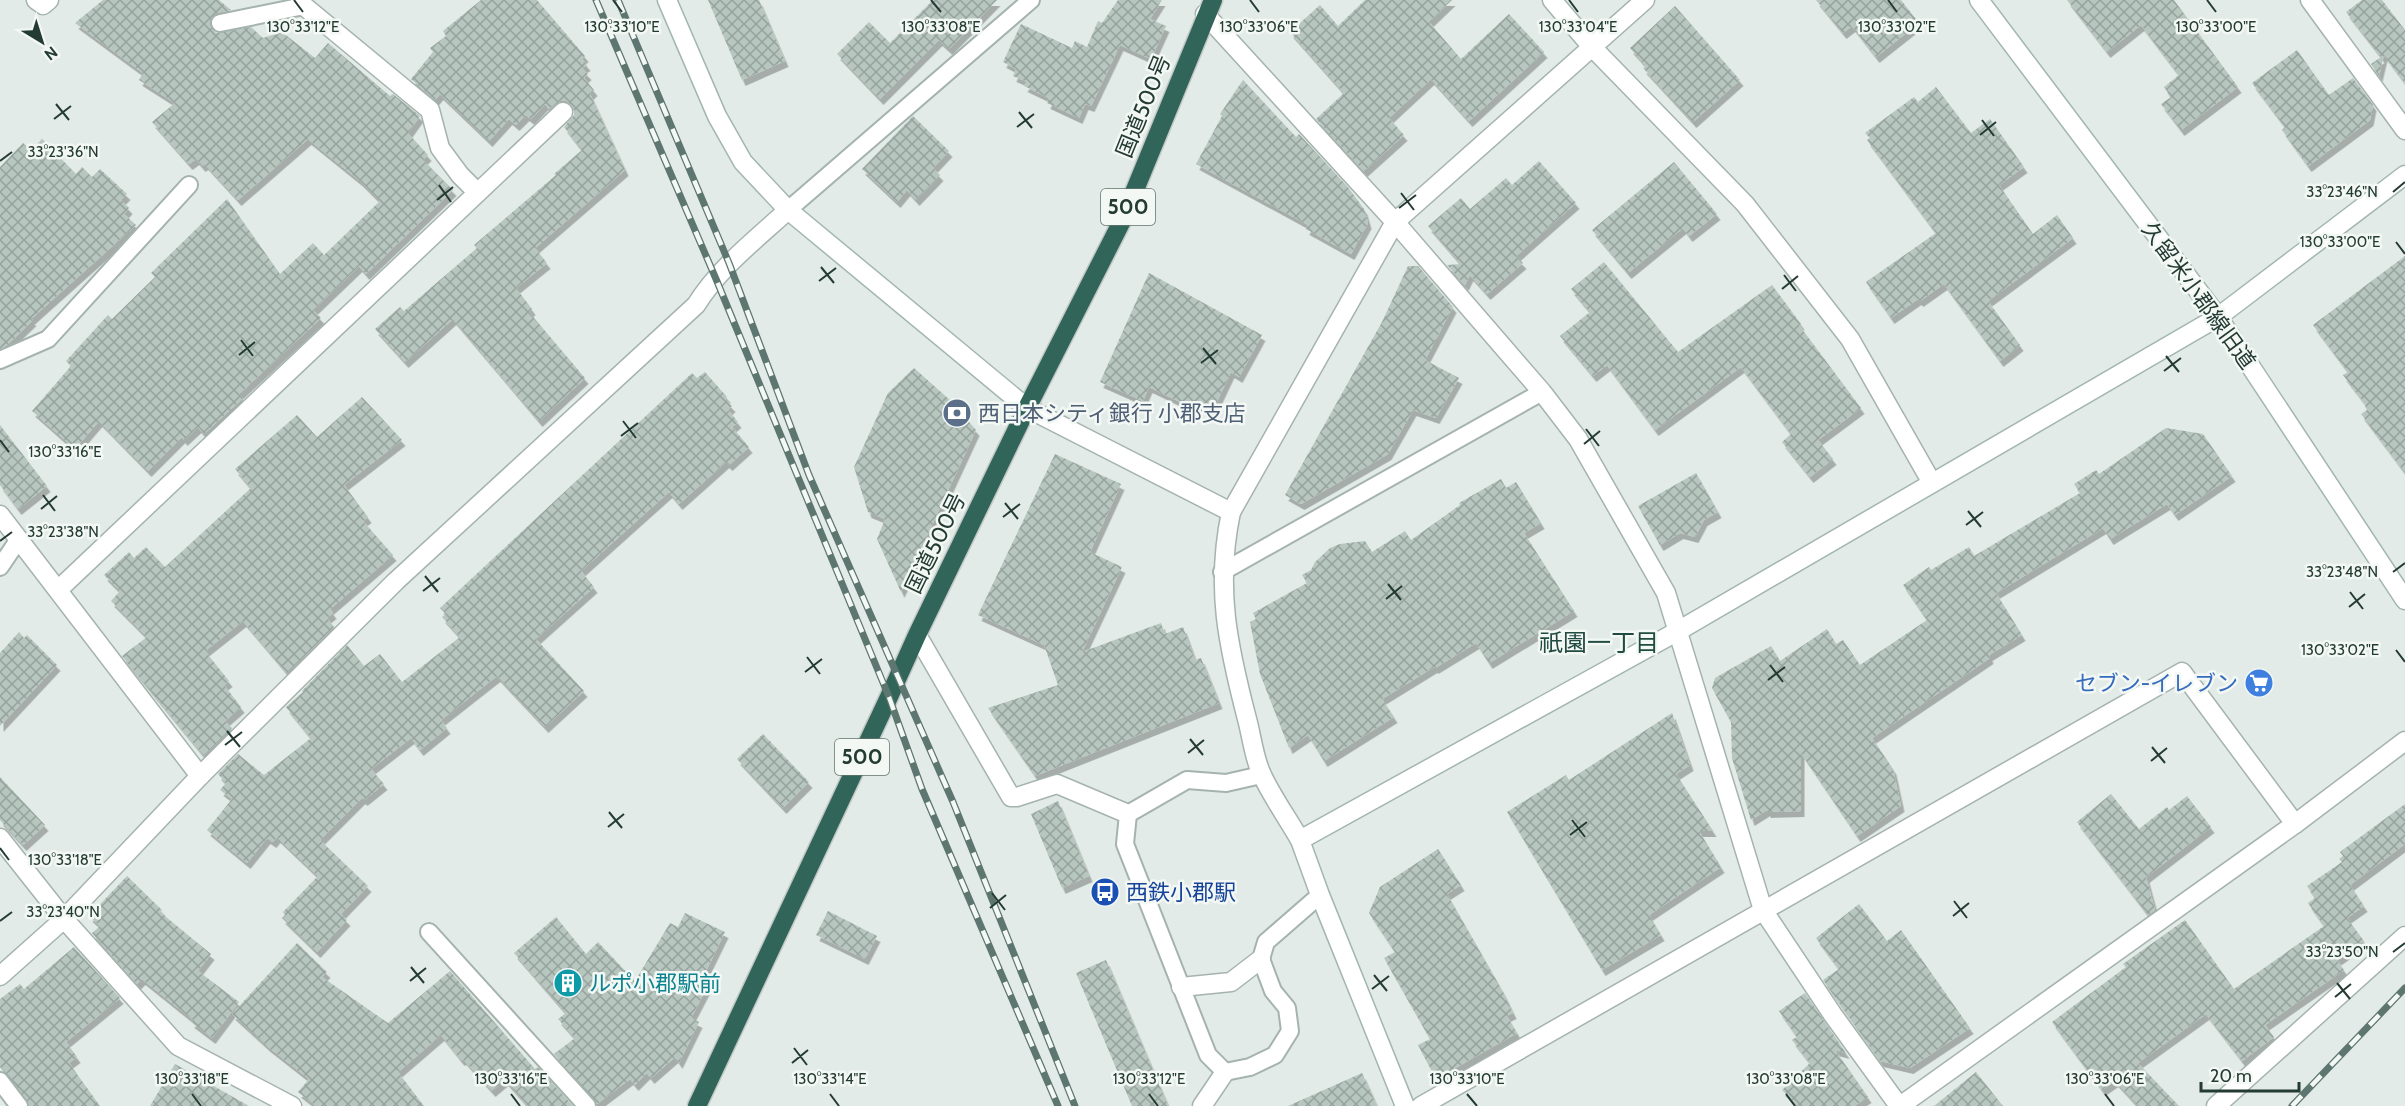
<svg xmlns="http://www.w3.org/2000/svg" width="2405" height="1106" font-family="Cabin,'Noto Sans JP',sans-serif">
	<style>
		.building { fill: url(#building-cross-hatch); filter: url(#shadow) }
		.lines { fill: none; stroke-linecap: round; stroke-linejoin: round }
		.lane-casing { stroke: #a5b3ae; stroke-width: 20 }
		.street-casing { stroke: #a5b3ae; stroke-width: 21 }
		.secondary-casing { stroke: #a2b6af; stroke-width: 21 }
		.highway-casing { stroke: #c2c8c6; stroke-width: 21 }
		.lane { stroke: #fff; stroke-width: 16 }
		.street { stroke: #fff; stroke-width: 18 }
		.secondary { stroke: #fff; stroke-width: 18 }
		.highway { stroke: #32655a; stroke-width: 18 }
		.rail-casing { stroke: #5e7670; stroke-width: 7 }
		.rail { stroke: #f3f8f5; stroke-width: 4.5; stroke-dasharray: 14; stroke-linecap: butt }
		.ticks { fill: none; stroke: #243b34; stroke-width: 2 }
		.labels { text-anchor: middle; stroke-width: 5; stroke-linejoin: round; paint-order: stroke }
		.shield { fill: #f3f8f5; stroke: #62746e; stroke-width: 1.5 }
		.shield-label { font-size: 21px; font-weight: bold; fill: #243b34 }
		.street-label { font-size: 22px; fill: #243b34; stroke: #f3f8f5 }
		.service-label { font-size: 22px; fill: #4e5e75; stroke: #f3f8f5; text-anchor: start }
		.shop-label { font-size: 22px; fill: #366cbe; stroke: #f3f8f5; text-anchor: end }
		.transit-label { font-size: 22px; fill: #164399; stroke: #f3f8f5; text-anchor: start }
		.culture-label { font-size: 22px; fill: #0d838f; stroke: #f3f8f5; text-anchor: start }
		.neighbourhood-label { font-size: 24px; fill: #214b41; stroke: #f3f8f5 }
		.ticks-label { font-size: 15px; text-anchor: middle; fill: #243b34; stroke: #f3f8f5; stroke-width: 5; stroke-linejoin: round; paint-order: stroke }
	</style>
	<defs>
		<pattern id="building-cross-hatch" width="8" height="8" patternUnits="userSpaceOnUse" patternTransform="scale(1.5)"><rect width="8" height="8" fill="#b8c6c0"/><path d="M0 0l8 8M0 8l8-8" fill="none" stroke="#95a29d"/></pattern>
		<filter id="shadow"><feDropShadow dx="3.5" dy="6" stdDeviation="0" flood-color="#0004"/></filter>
	</defs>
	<rect width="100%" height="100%" fill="#e2ebe7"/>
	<!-- building -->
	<g class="building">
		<path d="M103 0H219L231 10 217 13 210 19V26L216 33 251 27 263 38 282 32 315 58 328 43 390 96 393 94 420 116 408 133 428 155 423 160 453 190 366 274 359 266 313 310 321 318 239 394 243 398 204 434 198 427 184 440 182 437 148 471 99 421 75 449 32 411 71 366 66 361 108 315 112 319 155 277 151 273 227 199 280 274 313 243 324 255 380 201 360 181 308 139 238 200 205 164 202 166 196 159 189 164 152 122 175 103 139 80 143 73 75 23Z"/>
		<path d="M481 0H537L585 56 582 59 587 65 582 68 588 74 584 78 594 90 590 94 625 170 535 248 547 263 516 288 532 309 529 312 585 378 539 421 453 319 405 362 375 329 400 307 404 311 477 248 474 245 556 175 554 174 582 150 564 127 574 115V109L567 101H560L549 109 545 104 531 119 526 115 516 125 509 119 489 141 440 94 435 100 411 79 433 52 430 48 446 36 443 31Z"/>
		<path d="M708 0H759L785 61 742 80Z"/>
		<path d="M933 0H997L949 49 939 40 880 99 837 54 869 22 890 43Z"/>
		<path d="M1118 0H1162L1150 19 1166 26 1151 59 1120 45 1091 106 1085 104 1079 118 1047 103 1049 98 1024 86 1027 82 1013 76 1016 69 1003 62 1021 24 1072 48 1075 41 1087 47 1098 21 1102 23Z"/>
		<path d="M1365 0H1452L1429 22 1461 59 1509 14 1544 52 1469 121 1431 79 1389 118 1404 135 1364 171 1316 119 1344 93 1290 32 1320 5 1338 26Z"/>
		<path d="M1816 0H1901L1919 23 1876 57 1852 26 1843 33Z"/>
		<path d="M2067 0H2174L2238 87 2181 130 2161 104 2171 97 2164 87 2179 75 2141 25 2107 52Z"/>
		<path d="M2362 0H2382L2405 30V83L2384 55 2379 76 2371 64 2381 57 2346 12Z"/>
		<path d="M1675 6 1740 80 1693 122 1643 68 1646 66 1630 48Z"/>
		<path d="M2297 50 2329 95 2353 78 2373 105 2370 120 2308 166 2282 130 2285 127 2252 83Z"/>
		<path d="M1243 80 1296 137 1299 134 1347 186 1364 209 1368 223 1351 254 1306 229 1308 225 1196 164 1222 116 1220 114Z"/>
		<path d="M1936 87 1971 133 1990 119 2024 167 1999 185 2033 234 2057 215 2073 238 1988 301 2020 345 2000 361 1944 284 1920 301 1918 299 1891 318 1866 282 1936 233 1867 140 1870 138 1865 133 1914 97 1918 102Z"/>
		<path d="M913 116 949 151 933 168 940 175 916 200 907 190 897 202 862 169Z"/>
		<path d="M42 139 76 174 82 167 92 177 100 169 127 194 121 200 129 208 124 214 136 225 31 319 33 320 6 346 0 349V167L23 143 31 151Z"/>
		<path d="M1539 161 1576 203 1516 256 1523 263 1487 294 1470 275 1465 285 1447 265 1461 264 1428 226 1461 198 1470 209 1506 178 1512 185Z"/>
		<path d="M1674 162 1717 214 1689 236 1683 228 1628 273 1592 230Z"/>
		<path d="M2405 256V473L2361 414 2367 410 2365 406 2366 405 2343 375 2348 372 2313 325Z"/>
		<path d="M1604 262 1678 352 1772 285 1801 324 1799 325 1861 408 1818 440 1833 459 1810 477 1782 442 1791 434 1741 367 1655 430 1607 365 1593 376 1560 336 1590 312 1571 289Z"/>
		<path d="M1408 266H1418L1453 307 1425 360 1459 378 1436 418 1413 410 1388 454 1301 504 1285 495 1382 322Z"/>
		<path d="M1149 273 1262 335 1239 377 1231 372 1212 412 1186 400 1184 404 1149 387 1143 401 1100 382Z"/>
		<path d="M914 368 951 401 976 430 901 592 877 539 885 519 868 512 854 467 888 393Z"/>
		<path d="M705 372 727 397 725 399 732 406 728 410 738 422 732 427 749 447 729 465 726 462 679 504 669 492 581 571 594 587 536 639 584 691 545 727 497 676 441 720 447 728 420 750 411 738 371 769 384 784 364 800 362 798 320 840 368 886 341 914 347 920 317 952 282 918 285 915 283 912 318 876 277 837 273 842 267 838 247 863 207 830 232 799 220 790 226 783 218 774 238 754 264 775 311 738 286 707 303 692 302 691 347 645 364 666 380 654 402 682 460 637 442 617 446 614 440 608 692 373 697 378Z"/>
		<path d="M362 397 402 440 344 485 368 517 363 521 393 555 330 609 333 613 327 618 334 627 287 673 243 621 205 651 229 681 224 685 241 707 225 721 232 728 204 756 122 656 147 637 111 601 120 591 104 575 129 552 134 558 146 547 165 567 251 488 235 469 297 415 317 437Z"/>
		<path d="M0 425 47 486 18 509 0 485Z"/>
		<path d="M2166 428 2203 434 2232 476 2175 515 2167 504 2110 539 2103 528 1996 593 2022 635 1989 655 1990 658 1872 738 1893 769 1901 806 1857 836 1801 753V811L1767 812V810L1751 820 1732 758 1731 722 1712 688 1715 678 1771 646 1780 661 1827 629 1836 644 1843 640 1860 665 1927 620 1903 585 1929 567 1931 570 1969 547 1974 556 2080 493 2074 484 2096 470 2099 474Z"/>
		<path d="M1055 454 1121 484 1090 552 1122 567 1082 652 1161 623 1165 634 1183 627 1195 660 1201 658 1219 703 1035 776 988 708 1058 685 1044 645 978 615Z"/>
		<path d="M1696 473 1718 512 1704 520 1695 537 1680 533 1660 545 1638 506Z"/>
		<path d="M1501 479 1506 488 1516 482 1541 523 1524 533 1574 611 1489 663 1476 643 1435 668 1434 667 1382 699 1394 717 1324 761 1308 735 1289 748 1260 674 1250 622 1256 619 1253 613 1307 583 1302 575 1311 570 1315 562 1330 548 1340 544 1365 541 1372 552 1405 531 1411 540 1460 505 1459 503Z"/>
		<path d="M19 632 24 638 27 635 57 665 0 726V653Z"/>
		<path d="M1672 713 1690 765 1676 774 1713 831H1699L1721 867 1649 915 1661 935 1602 970 1507 812 1566 775 1569 780Z"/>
		<path d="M763 734 809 782 783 808 737 759Z"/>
		<path d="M0 777 45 825 23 845 0 820Z"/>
		<path d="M2111 794 2139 829 2167 807 2169 810 2187 796 2211 827 2146 877 2155 910 2148 915 2077 822Z"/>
		<path d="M1058 801 1089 876 1062 888 1031 814Z"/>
		<path d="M2405 804V844L2350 885 2364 906 2347 918 2364 941 2337 960 2344 970 2265 1025 2274 1037 2242 1061 2206 1014 2138 1063 2179 1106H2138L2115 1081 2102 1090 2052 1022 2126 967 2123 964 2185 920 2234 989 2324 926 2308 903 2315 898 2307 886 2342 862 2339 859 2343 856 2340 852Z"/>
		<path d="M1438 849 1461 885 1447 894 1503 992 1513 1013 1507 1016 1517 1033 1436 1079 1418 1045 1430 1039 1384 958 1395 952 1369 913 1380 887Z"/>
		<path d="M127 876 162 910 160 912 211 954 198 971 239 1002 212 1038 191 1022 193 1020 142 979 137 984 92 933 100 926 89 916Z"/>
		<path d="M1859 904 1887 941 1901 930 1970 1028 1910 1068 1880 1061 1823 980 1839 969 1816 938Z"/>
		<path d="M828 911 877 936 865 959 816 935Z"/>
		<path d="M685 913 725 932 705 973 713 976 691 1018 699 1022 679 1063 675 1057 651 1078 647 1073 635 1085 630 1079 597 1104 554 1054 575 1038 558 1019 566 1013 514 953 556 917 586 954 598 942 635 981 670 923 678 927Z"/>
		<path d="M297 943 327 972 322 977 388 1023 450 971 535 1069 538 1067 573 1106H528L505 1080 492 1091 463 1059 461 1060 441 1035 398 1072 424 1106H316L298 1092 309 1079 267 1046 232 1014Z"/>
		<path d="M74 947 120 998 66 1042 77 1057 69 1063 100 1106H29L27 1100 0 1067V999L20 984 24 989Z"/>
		<path d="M1106 960 1168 1106H1132L1076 973Z"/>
		<path d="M1805 993 1846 1053 1835 1050 1868 1097 1854 1106H1798L1782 1090 1810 1063 1792 1040 1797 1037 1779 1011Z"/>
		<path d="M175 1064 249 1106H150Z"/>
		<path d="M1976 1072 2003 1106H1934Z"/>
		<path d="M1362 1073 1377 1106H1288Z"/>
	</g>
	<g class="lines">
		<!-- lane casing -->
		<g class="lane-casing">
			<g id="lane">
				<path d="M220 23 304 6"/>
				<path d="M788 210 1031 0"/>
				<path d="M0 360 48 339 189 185"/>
				<path d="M0 567 19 539"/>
				<path d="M1222 572 1542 392"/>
				<path d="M1261 775 1226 783 1187 780 1128 814 1125 844 1208 1055 1225 1072 1250 1067 1275 1055 1290 1031 1287 1008 1273 991 1261 959 1266 942 1320 895"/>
				<path d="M429 932 587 1106"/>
				<path d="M0 1081 19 1106"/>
			</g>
		</g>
		<!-- street casing -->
		<g class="street-casing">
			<g id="street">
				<path d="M36 0 43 5 49 0"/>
				<path d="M300 0 304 6 430 110 440 148 460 175 477 192"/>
				<path d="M1552 0 1591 46 1745 204 1850 339 1932 483"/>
				<path d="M2310 0 2405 130"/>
				<path d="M1205 14 1395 222 1542 392 1578 439 1666 593 1763 910 1833 1015 1899 1106"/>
				<path d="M1027 408 1231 512"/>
				<path d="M0 515 200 776"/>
				<path d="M58 590 563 112"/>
				<path d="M917 635 1011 797H1017L1057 784 1128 814"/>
				<path d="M0 838 64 919 178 1046 292 1106"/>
				<path d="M1300 840C1288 819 1273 798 1263 777 1254 760 1252 737 1247 719 1228 646 1215 588 1231 512L1395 222 1645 0"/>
				<path d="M0 976 64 919 200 776 396 581 696 305C719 268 755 240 788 210"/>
				<path d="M1181 987 1231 982 1261 959"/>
				<path d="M1202 1106 1225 1072"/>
				<path d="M1421 1106 2182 672 2295 824"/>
				<path d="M1900 1106 2295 824 2405 741"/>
				<path d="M2216 1106 2405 936"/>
			</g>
		</g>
		<!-- secondary casing -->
		<g class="secondary-casing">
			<g id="secondary">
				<path d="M667 0 717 116 743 162 788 210 1027 408"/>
				<path d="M1979 0 2218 317 2405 600"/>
				<path d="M1405 1106 1320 895 1300 840 1678 631 2218 317 2405 175"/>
			</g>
		</g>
		<!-- highway casing -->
		<g class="highway-casing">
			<path id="highway" d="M697 1106 889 697 917 635 1027 408 1123 219 1213 0"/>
		</g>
		<!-- lane -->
		<use href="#lane" class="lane"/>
		<!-- street -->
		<use href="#street" class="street"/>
		<!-- secondary -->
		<use href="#secondary" class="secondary"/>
		<!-- highway -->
		<use href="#highway" class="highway"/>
		<!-- rail casing -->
		<g class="rail-casing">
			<g id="rail">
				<path d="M596 0 716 279 889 697 922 789 1058 1106"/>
				<path d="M618 0 729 263 809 475 953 802 1075 1106"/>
				<path d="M2292 1106 2405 988"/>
			</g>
		</g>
		<!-- rail -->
		<use href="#rail" class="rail"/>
	</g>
	<!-- ticks -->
	<path class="ticks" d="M294 0 303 12M613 0 622 12M931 0 941 12M1250 0 1259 12M1569 0 1578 12M1888 0 1897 12M2207 0 2216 12M56 104 69 120M1019 112 1032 128M54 119 71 106M1982 120 1994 136M1017 127 1034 114M1980 135 1996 122M0 161 12 152M439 185 451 202M2393 192 2405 182M1401 193 1414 210M437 200 453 187M1399 208 1416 195M2396 242 2405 254M821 267 834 283M1784 275 1796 291M819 281 836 268M1782 289 1798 276M241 340 253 356M1203 348 1216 364M239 355 255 342M2166 356 2179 372M1201 363 1218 350M2164 371 2181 358M623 421 636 438M1586 429 1599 446M621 436 638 423M0 440 9 452M1584 444 1600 431M43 495 55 511M1005 503 1018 519M41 509 57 496M1968 511 1981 527M1003 517 1020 504M1966 525 1983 512M0 541 12 532M2393 572 2405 563M425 576 438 592M1388 584 1401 600M423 591 440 578M2350 592 2363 609M1386 599 1402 586M2349 607 2365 594M2396 650 2405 662M807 657 820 674M1770 665 1783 682M805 672 822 659M1768 680 1785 667M227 731 240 747M1190 739 1203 755M225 745 242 732M2152 747 2165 763M1188 753 1204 740M2151 761 2167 748M609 812 622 828M1572 820 1585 837M608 827 624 814M1570 835 1587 822M0 848 9 860M992 893 1005 910M1954 901 1967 918M990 908 1006 895M1953 916 1969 903M0 921 12 912M2393 952 2405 943M411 967 424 983M1374 975 1387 991M410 981 426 968M2337 983 2350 999M1372 989 1389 976M2335 997 2351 984M794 1048 807 1065M792 1063 808 1050M192 1094 201 1106M511 1094 520 1106M830 1094 839 1106M1149 1094 1158 1106M1467 1094 1477 1106M1786 1094 1795 1106M2105 1094 2114 1106"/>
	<!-- icons -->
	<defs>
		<g id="bank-disc" transform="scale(1.5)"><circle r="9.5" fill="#5c6f8a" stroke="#f3f8f5"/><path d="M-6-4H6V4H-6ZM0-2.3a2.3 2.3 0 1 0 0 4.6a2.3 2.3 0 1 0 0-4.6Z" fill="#fff"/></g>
		<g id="supermarket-disc" transform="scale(1.5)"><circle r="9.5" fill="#3f7fe0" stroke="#f3f8f5"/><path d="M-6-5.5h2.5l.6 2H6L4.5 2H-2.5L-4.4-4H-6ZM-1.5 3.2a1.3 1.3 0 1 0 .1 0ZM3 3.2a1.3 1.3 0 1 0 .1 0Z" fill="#fff"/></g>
		<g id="bus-disc" transform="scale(1.5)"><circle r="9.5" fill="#1a4fb4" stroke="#f3f8f5"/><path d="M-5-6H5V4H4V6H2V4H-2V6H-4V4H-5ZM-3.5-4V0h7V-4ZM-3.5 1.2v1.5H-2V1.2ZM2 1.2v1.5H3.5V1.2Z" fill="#fff"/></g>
		<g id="building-disc" transform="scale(1.5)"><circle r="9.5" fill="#0f9aa8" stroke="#f3f8f5"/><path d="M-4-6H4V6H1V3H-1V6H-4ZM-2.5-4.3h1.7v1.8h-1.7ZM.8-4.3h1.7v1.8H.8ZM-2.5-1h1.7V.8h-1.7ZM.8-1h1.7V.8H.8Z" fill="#fff"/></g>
	</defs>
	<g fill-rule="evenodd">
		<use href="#bank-disc" x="957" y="413"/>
		<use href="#supermarket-disc" x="2259" y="683"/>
		<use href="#bus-disc" x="1105" y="892"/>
		<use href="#building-disc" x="568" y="983"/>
	</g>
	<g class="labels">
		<!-- shield labels -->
		<g class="shield">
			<rect x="1101" y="189" width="54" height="36" rx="4.5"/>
			<rect x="835" y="739" width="54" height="36" rx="4.5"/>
		</g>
		<g class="shield-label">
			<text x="1128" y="214">500</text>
			<text x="862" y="764">500</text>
		</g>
		<!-- street labels -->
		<g class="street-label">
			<text transform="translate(1143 106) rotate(-68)" y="8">国道500号</text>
			<text transform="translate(2199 295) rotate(54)" y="8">久留米小郡線旧道</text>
			<text transform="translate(935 543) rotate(-64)" y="8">国道500号</text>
		</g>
		<!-- service labels -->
		<g class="service-label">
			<text x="978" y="421">西日本シティ銀行 小郡支店</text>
		</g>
		<!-- shop labels -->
		<g class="shop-label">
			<text x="2238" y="691">セブン-イレブン</text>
		</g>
		<!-- transit labels -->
		<g class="transit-label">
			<text x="1126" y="900">西鉄小郡駅</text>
		</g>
		<!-- culture labels -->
		<g class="culture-label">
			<text x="589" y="991">ルポ小郡駅前</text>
		</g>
		<!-- neighbourhood labels -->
		<g class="neighbourhood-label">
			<text x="1599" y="651">祇園一丁目</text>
		</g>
	</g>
	<g class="ticks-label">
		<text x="941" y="32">130°33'08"E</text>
		<text x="1259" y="32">130°33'06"E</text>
		<text x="1578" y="32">130°33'04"E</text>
		<text x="1897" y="32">130°33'02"E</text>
		<text x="2216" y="32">130°33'00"E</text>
		<text x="303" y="32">130°33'12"E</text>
		<text x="622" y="32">130°33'10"E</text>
		<text x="63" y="157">33°23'36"N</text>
		<text x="2342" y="197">33°23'46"N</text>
		<text x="2340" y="247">130°33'00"E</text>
		<text x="65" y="457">130°33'16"E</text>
		<text x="63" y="537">33°23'38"N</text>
		<text x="2342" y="577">33°23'48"N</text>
		<text x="2340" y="655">130°33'02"E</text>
		<text x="65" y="865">130°33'18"E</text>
		<text x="63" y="917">33°23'40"N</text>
		<text x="2342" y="957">33°23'50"N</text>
		<text x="192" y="1084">130°33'18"E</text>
		<text x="511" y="1084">130°33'16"E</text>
		<text x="830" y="1084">130°33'14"E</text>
		<text x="1149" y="1084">130°33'12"E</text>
		<text x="1467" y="1084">130°33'10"E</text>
		<text x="1786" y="1084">130°33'08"E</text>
		<text x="2105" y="1084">130°33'06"E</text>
	</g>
	<!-- north arrow -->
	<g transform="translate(42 42) rotate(142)" stroke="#f3f8f5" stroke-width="4.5" paint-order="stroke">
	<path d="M0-4.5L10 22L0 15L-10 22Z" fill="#243b34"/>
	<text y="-9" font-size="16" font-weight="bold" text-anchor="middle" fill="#243b34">N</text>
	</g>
	<!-- scale -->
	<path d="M2201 1082v9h98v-9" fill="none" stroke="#243b34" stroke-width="3"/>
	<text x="2210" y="1082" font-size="18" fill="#243b34" stroke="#f3f8f5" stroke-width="4.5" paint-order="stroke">20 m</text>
</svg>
